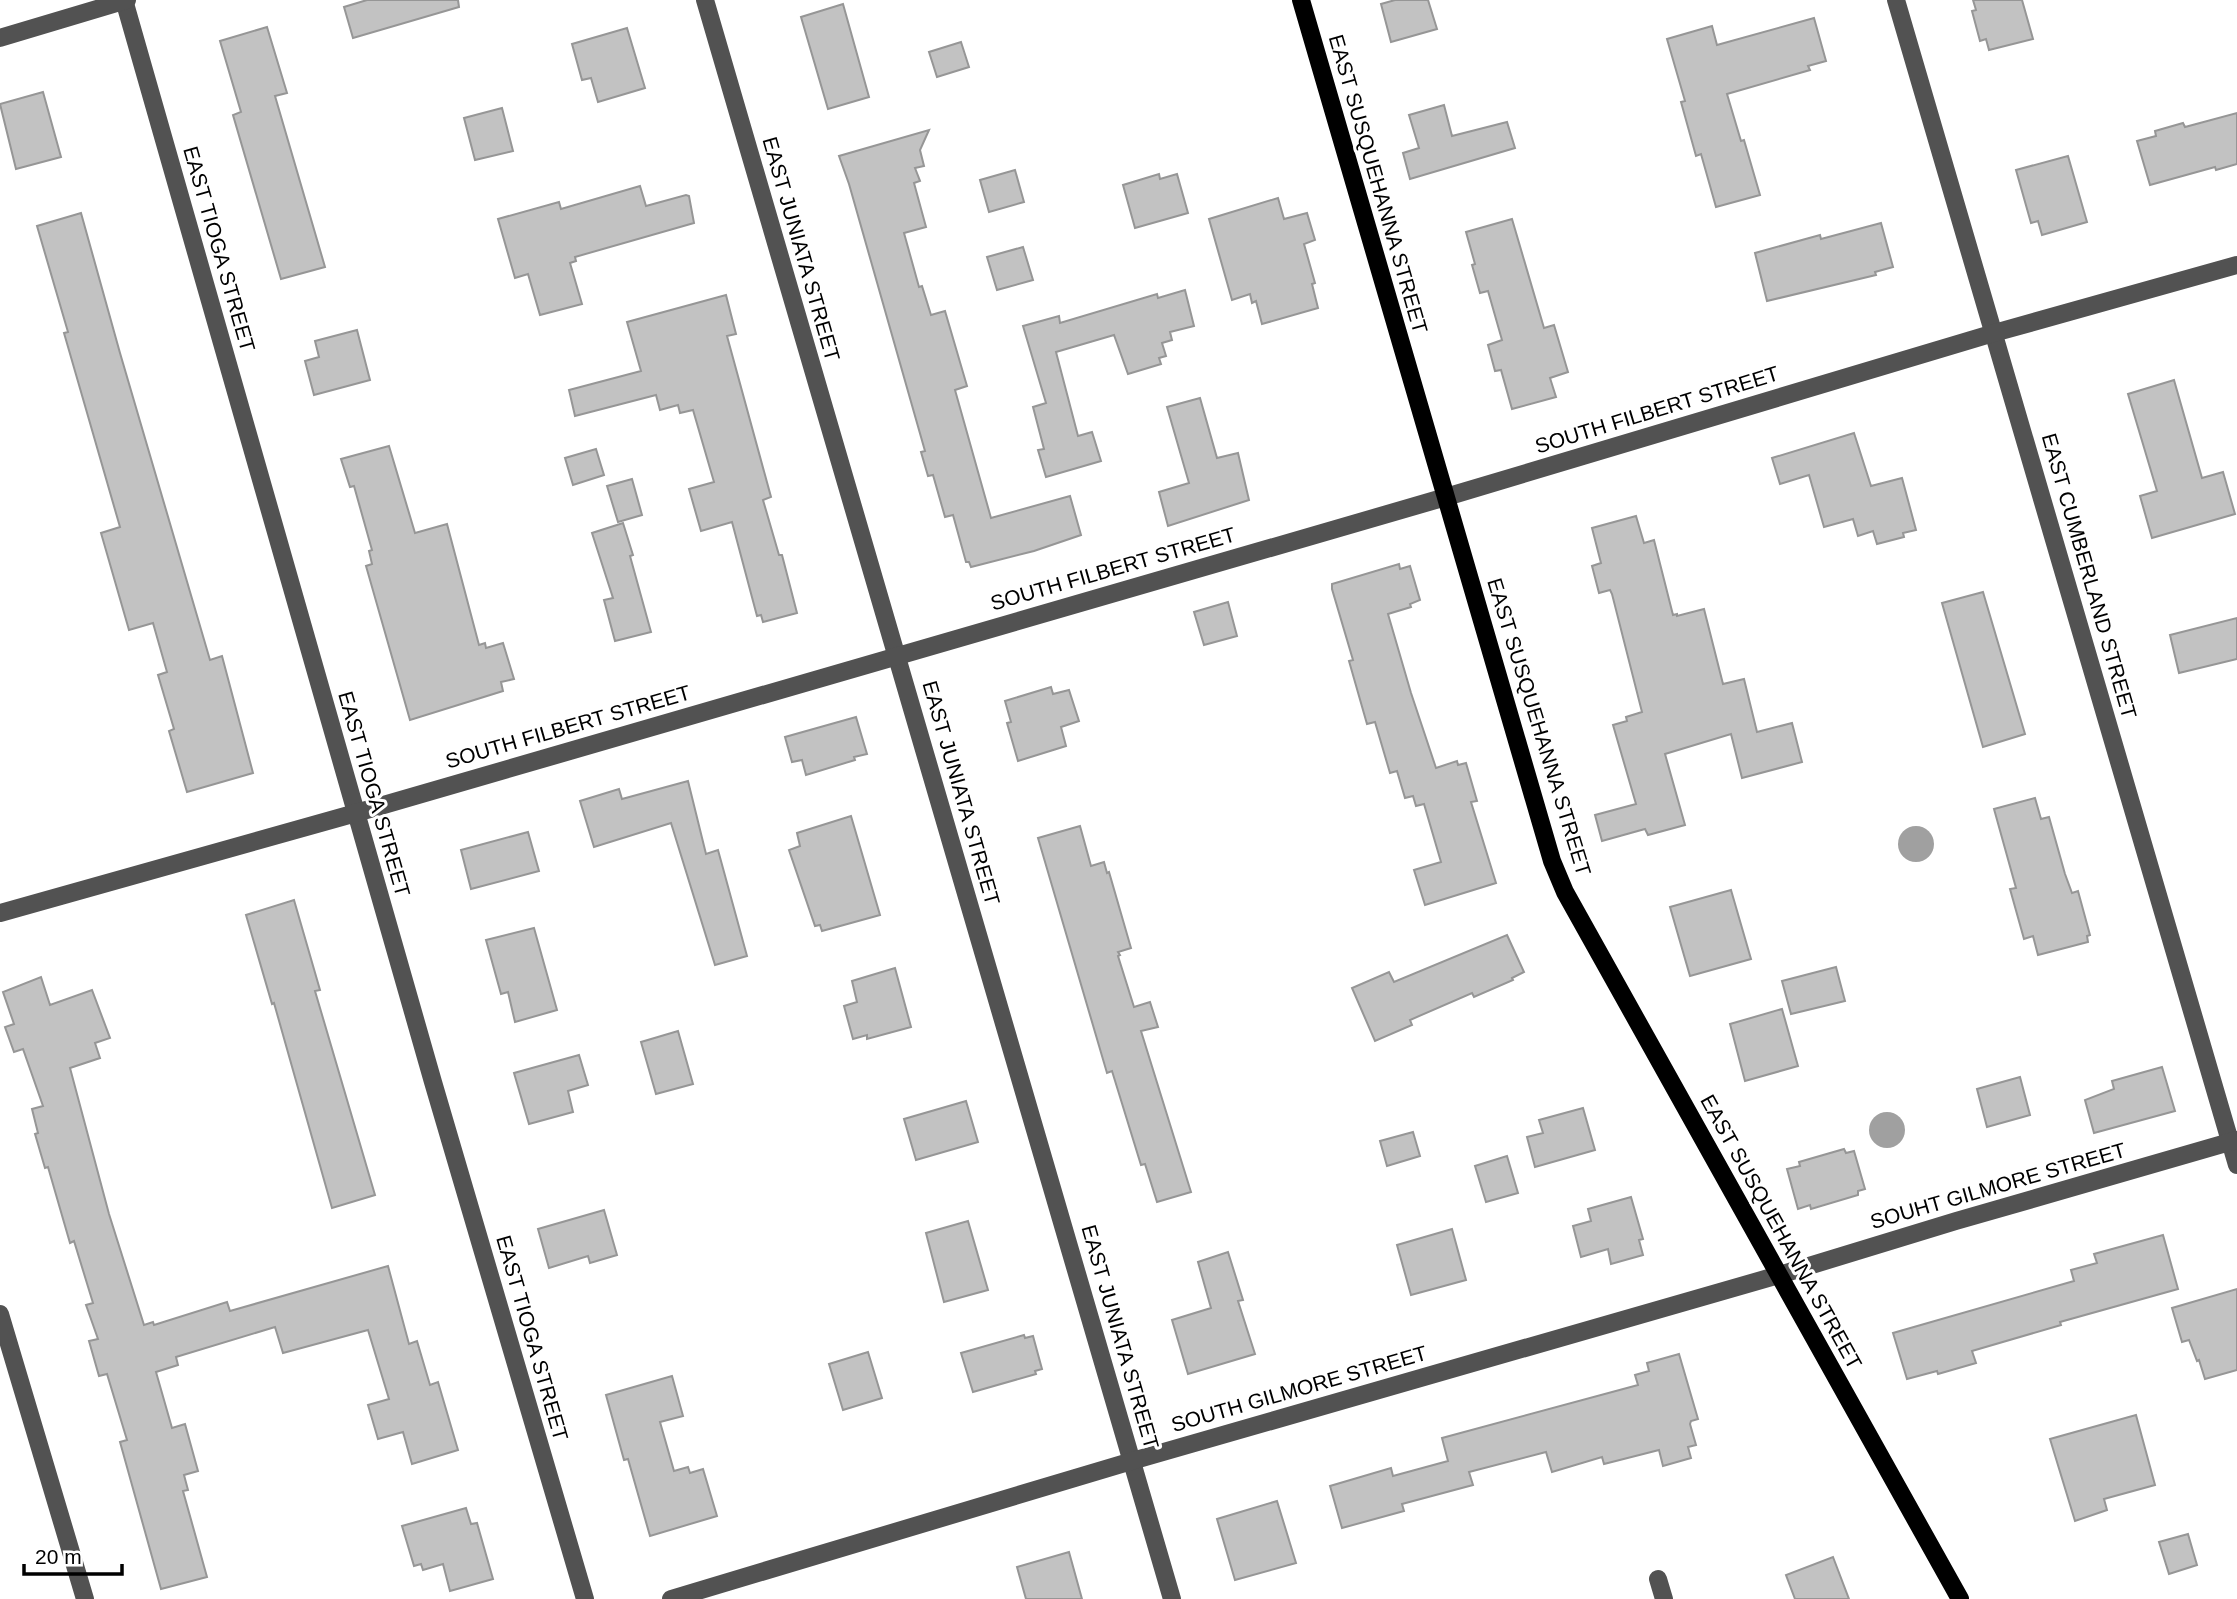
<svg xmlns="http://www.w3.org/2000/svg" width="2237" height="1599" font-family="Arial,sans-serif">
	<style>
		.water { fill: #a0a0a0 }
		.building { fill: #c2c2c2; stroke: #969696; stroke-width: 2 }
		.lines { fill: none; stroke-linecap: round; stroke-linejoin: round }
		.minor { stroke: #525252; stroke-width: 18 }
		.major { stroke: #000; stroke-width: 18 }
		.labels { text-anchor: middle; stroke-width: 6; stroke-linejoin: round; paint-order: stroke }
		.street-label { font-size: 21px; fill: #000; stroke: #fff }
	</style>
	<rect width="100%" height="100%" fill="#fff"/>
	<!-- water -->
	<g class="water">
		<circle cx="1916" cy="844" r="18"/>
		<circle cx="1887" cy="1130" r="18"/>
	</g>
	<!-- building -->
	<g class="building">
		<path d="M367 0H458L459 7 353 38 344 7Z"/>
		<path d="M1395 0H1428L1437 29 1391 42 1381 4Z"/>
		<path d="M1973 0H2022L2033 39 1989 50 1986 39 1980 41 1972 11 1976 10Z"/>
		<path d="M843 4 869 97 828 109 801 17Z"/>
		<path d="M1814 18 1826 61 1808 66 1810 70 1727 94 1741 141 1744 140 1760 195 1716 207 1701 154 1696 156 1681 102 1685 101 1667 39 1712 26 1717 45Z"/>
		<path d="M267 27 287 93 275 96 325 267 281 279 233 115 241 112 220 41Z"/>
		<path d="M627 28 645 88 598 102 591 78 582 80 572 44Z"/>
		<path d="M961 42 969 67 937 77 929 52Z"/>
		<path d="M43 92 61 157 16 169 0 104Z"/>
		<path d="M1444 105 1452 136 1507 122 1515 148 1410 179 1403 153 1419 148 1409 115Z"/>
		<path d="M502 108 513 151 475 160 464 118Z"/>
		<path d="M2237 113V164L2216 170 2215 167 2150 185 2137 141 2156 136 2155 131 2183 123 2185 127Z"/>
		<path d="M929 130 920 150 924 166 915 168 920 181 914 183 926 227 904 233 919 287 922 286 931 315 945 311 967 386 955 390 991 518 1070 496 1081 535 1034 551 971 567 969 562H966L953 515 945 517 933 475 928 476 921 452 925 451 849 184 839 156Z"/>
		<path d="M2068 156 2087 222 2042 235 2038 221 2031 223 2016 170Z"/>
		<path d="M1015 170 1024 202 989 212 980 180Z"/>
		<path d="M1159 174 1160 179 1177 174 1188 213 1135 228 1123 185Z"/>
		<path d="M640 186 646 206 686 195 689 196 694 223 575 257 576 261 570 263 582 304 540 315 528 274 515 278 498 219 559 202 561 209Z"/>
		<path d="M1278 198 1284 219 1307 213 1315 240 1304 244 1315 283 1312 284 1318 308 1262 324 1256 301 1252 303 1250 294 1232 300 1209 219Z"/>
		<path d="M81 213 120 353 210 660 222 656 253 773 187 792 169 731 174 729 158 675 167 672 153 623 129 630 101 533 120 527 64 333 68 332 37 226Z"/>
		<path d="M1512 219 1544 328 1554 325 1568 372 1550 378 1556 397 1512 409 1501 370 1495 371 1488 345 1502 340 1488 291 1480 293 1472 265 1475 264 1466 232Z"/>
		<path d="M1881 223 1893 267 1875 272 1876 275 1767 301 1755 253 1820 235 1821 239Z"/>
		<path d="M1023 247 1033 280 997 290 987 257Z"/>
		<path d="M1185 290 1194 326 1170 332 1172 340 1162 343 1166 356 1159 358 1161 364 1128 374 1114 335 1056 352 1078 436 1092 432 1101 461 1046 477 1038 450 1044 449 1033 407 1046 403 1023 326 1059 316 1060 323 1157 294 1158 298Z"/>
		<path d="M726 295 736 334 727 336 771 497 763 500 779 555H782L797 613 763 622 761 615 757 616 732 522 701 531 689 489 714 482 693 410 680 413 678 405 660 410 656 395 575 416 569 390 641 371 627 322Z"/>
		<path d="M357 330 370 380 314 395 305 361 319 357 315 341Z"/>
		<path d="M2174 380 2202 478 2223 472 2235 514 2152 538 2140 496 2157 491 2128 394Z"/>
		<path d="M1200 398 1217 458 1238 453 1249 500 1168 526 1159 492 1189 483 1167 407Z"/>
		<path d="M1854 433 1871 486 1902 478 1916 530 1903 533 1904 537 1877 544 1873 531 1858 536 1853 519 1824 527 1809 475 1780 484 1772 458Z"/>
		<path d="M389 446 415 533 447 524 479 645 485 643 486 648 503 643 514 679 501 682 503 691 410 720 366 566 372 564 369 551 372 550 354 486 350 487 341 459Z"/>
		<path d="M596 449 604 475 573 485 565 458Z"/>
		<path d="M632 479 642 515 618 522 607 486Z"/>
		<path d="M1636 516 1644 543 1654 540 1673 615 1677 614V616L1704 609 1723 684 1744 679 1757 732 1792 723 1802 762 1742 778 1731 734 1665 754 1685 825 1648 835 1645 829 1602 841 1595 815 1636 804 1613 725 1627 721 1626 717 1642 712 1612 594 1610 590 1599 593 1592 566 1601 563 1592 528Z"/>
		<path d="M623 523 633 555 630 556 651 632 615 641 604 600 613 598 592 533Z"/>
		<path d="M1399 564 1400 569 1410 566 1420 600 1410 604 1411 607 1388 614 1411 693 1436 768 1457 761 1458 765 1466 763 1477 801 1471 802 1496 883 1425 905 1414 870 1441 862 1424 804 1416 806 1413 796 1405 798 1397 771 1390 773 1375 722 1367 724 1349 661 1353 660 1332 589V584Z"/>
		<path d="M1983 592 2025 734 1983 747 1942 603Z"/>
		<path d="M1228 602 1237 636 1204 645 1194 612Z"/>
		<path d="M2237 618V659L2179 673 2170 635Z"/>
		<path d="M1051 687 1053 694 1069 690 1079 721 1061 727 1066 746 1018 761 1007 723 1011 722 1005 701Z"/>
		<path d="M856 717 867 754 854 757 855 760 806 775 802 760 792 762 785 737Z"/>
		<path d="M688 781 706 854 718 850 747 956 715 965 671 823 594 847 580 801 619 789 622 799Z"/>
		<path d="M2035 798 2041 819 2049 817 2065 874 2072 893 2078 891 2090 935 2087 936 2088 942 2038 955 2033 936 2024 939 2010 889 2016 888 1994 809Z"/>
		<path d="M851 816 880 915 822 931 820 925 815 926 789 850 800 846 797 833Z"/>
		<path d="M1080 826 1091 866 1104 862 1107 873 1109 872 1131 948 1118 952 1120 955 1118 956 1134 1007 1150 1002 1158 1027 1141 1031 1191 1192 1157 1202 1145 1164 1141 1165 1112 1071 1107 1073 1038 838Z"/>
		<path d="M528 832 539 871 471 889 461 850Z"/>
		<path d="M1731 890 1751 959 1690 976 1670 907Z"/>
		<path d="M294 900 320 990 315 991 375 1195 332 1208 274 1003 272 1004 246 915Z"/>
		<path d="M534 928 557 1010 515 1022 508 992 501 994 486 940Z"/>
		<path d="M1507 935 1524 972 1512 978 1513 980 1474 997 1472 993 1410 1020 1412 1025 1375 1041 1352 988 1389 972 1394 982Z"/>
		<path d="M1836 967 1845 1001 1791 1014 1782 981Z"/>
		<path d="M895 968 911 1027 867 1039V1035L853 1039 844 1006 857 1002 852 981Z"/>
		<path d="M41 977 50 1005 92 990 110 1038 95 1043 100 1058 70 1068 109 1214 144 1325 153 1322 154 1325 227 1302 230 1311 388 1266 409 1344 417 1341 430 1385 438 1382 458 1450 412 1464 403 1432 378 1439 368 1405 389 1399 368 1330 283 1353 275 1327 176 1357 178 1365 156 1372 172 1428 185 1424 198 1471 184 1475 188 1490 183 1491 207 1577 161 1589 120 1442 127 1440 107 1374 99 1376 89 1341 98 1339 86 1305 93 1303 74 1241 70 1243 48 1167 45 1168 35 1134 38 1133 32 1109 43 1106 23 1049 14 1052 5 1027 14 1024 3 992Z"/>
		<path d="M1782 1009 1798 1066 1745 1081 1730 1024Z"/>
		<path d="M678 1031 693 1084 656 1094 641 1042Z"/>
		<path d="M579 1055 588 1085 568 1091 573 1112 529 1124 514 1073Z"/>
		<path d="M2162 1067 2175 1111 2094 1133 2085 1100 2114 1089 2112 1081Z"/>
		<path d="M2020 1077 2030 1115 1987 1127 1977 1089Z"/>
		<path d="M966 1101 978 1142 916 1160 904 1119Z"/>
		<path d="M1583 1108 1595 1150 1535 1167 1527 1137 1543 1133 1539 1120Z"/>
		<path d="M1413 1132 1420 1156 1387 1166 1380 1141Z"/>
		<path d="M1844 1149 1846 1153 1854 1151 1865 1189 1858 1191V1195L1811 1209 1810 1205 1798 1209 1787 1169 1800 1166 1799 1162Z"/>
		<path d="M1507 1156 1518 1193 1486 1202 1475 1166Z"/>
		<path d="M1631 1197 1643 1239 1639 1240 1643 1255 1611 1264 1608 1249 1581 1257 1573 1226 1591 1221 1588 1209Z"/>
		<path d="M604 1210 617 1255 590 1263 588 1256 549 1268 538 1229Z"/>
		<path d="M968 1221 988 1290 944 1302 926 1233Z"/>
		<path d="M1452 1229 1466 1280 1411 1295 1397 1245Z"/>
		<path d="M2163 1235 2178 1289 2060 1322 2061 1325 1972 1351 1976 1363 1938 1374 1937 1371 1907 1379 1893 1333 2074 1281 2071 1270 2097 1263 2094 1254Z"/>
		<path d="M1228 1252 1243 1300 1238 1301 1255 1354 1188 1374 1172 1320 1211 1308 1198 1262Z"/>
		<path d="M2237 1289V1370L2205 1379 2199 1360 2197 1361 2189 1340 2182 1342 2172 1308Z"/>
		<path d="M1024 1335 1025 1338 1033 1336 1042 1369 1035 1371 1036 1374 973 1392 961 1353Z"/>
		<path d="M868 1352 882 1398 843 1410 829 1364Z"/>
		<path d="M1679 1354 1698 1419 1691 1421 1690 1424 1696 1445 1688 1447 1691 1458 1663 1466 1659 1450 1604 1464 1602 1457 1552 1472 1546 1452 1469 1472 1473 1485 1402 1504 1404 1511 1342 1528 1330 1486 1391 1468 1393 1476 1448 1461 1442 1438 1638 1385 1635 1375 1649 1371 1647 1363Z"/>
		<path d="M672 1376 683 1416 660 1422 674 1471 688 1467 690 1473 703 1469 717 1516 650 1536 628 1459 624 1460 606 1395Z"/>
		<path d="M2136 1415 2155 1485 2104 1499 2107 1510 2075 1521 2050 1439Z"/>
		<path d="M1277 1501 1296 1563 1235 1580 1217 1519Z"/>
		<path d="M466 1508 471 1524 477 1523 493 1579 450 1591 443 1564 423 1570 421 1564 414 1566 402 1526Z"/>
		<path d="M2188 1534 2197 1565 2169 1574 2159 1542Z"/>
		<path d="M1069 1552 1082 1599H1026L1017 1567Z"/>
		<path d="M1833 1557 1849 1599H1795L1786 1575Z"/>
	</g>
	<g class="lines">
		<!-- minor -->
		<g class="minor">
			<path d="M124 0 433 1082 585 1599"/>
			<path d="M705 0 1172 1599"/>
			<path d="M1896 0 2237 1165"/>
			<path d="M0 38 127 0"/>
			<path d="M0 913 356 813 1446 497 1994 333 2237 265"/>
			<path d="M0 1314 85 1599"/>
			<path d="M1658 1579 1664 1599"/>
			<path d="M671 1599 1132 1461 1779 1275 1956 1221 2237 1140"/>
		</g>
		<!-- major -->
		<path class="major" d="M1301 0 1552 861 1565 892 1960 1599"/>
	</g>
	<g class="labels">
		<!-- street labels -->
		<g class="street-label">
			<text transform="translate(1378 184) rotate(74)" y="7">EAST SUSQUEHANNA STREET</text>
			<text transform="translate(219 249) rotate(74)" y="7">EAST TIOGA STREET</text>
			<text transform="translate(801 249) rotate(74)" y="7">EAST JUNIATA STREET</text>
			<text transform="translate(1657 410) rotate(-17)" y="7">SOUTH FILBERT STREET</text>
			<text transform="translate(1113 569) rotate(-16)" y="7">SOUTH FILBERT STREET</text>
			<text transform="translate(2089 576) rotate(74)" y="7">EAST CUMBERLAND STREET</text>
			<text transform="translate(568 727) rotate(-16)" y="7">SOUTH FILBERT STREET</text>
			<text transform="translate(1539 727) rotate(73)" y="7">EAST SUSQUEHANNA STREET</text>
			<text transform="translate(961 793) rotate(74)" y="7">EAST JUNIATA STREET</text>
			<text transform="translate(374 794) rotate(74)" y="7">EAST TIOGA STREET</text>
			<text transform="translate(1998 1186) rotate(-16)" y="7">SOUHT GILMORE STREET</text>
			<text transform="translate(1781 1232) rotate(61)" y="7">EAST SUSQUEHANNA STREET</text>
			<text transform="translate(1120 1337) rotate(74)" y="7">EAST JUNIATA STREET</text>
			<text transform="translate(532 1338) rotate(74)" y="7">EAST TIOGA STREET</text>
			<text transform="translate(1299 1389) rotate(-16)" y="7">SOUTH GILMORE STREET</text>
		</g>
	</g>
	<!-- scale -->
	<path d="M24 1564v10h98v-10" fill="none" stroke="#000000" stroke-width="3.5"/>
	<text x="35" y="1564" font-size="21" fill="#000000" stroke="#ffffff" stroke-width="5" paint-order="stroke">20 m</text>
</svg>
